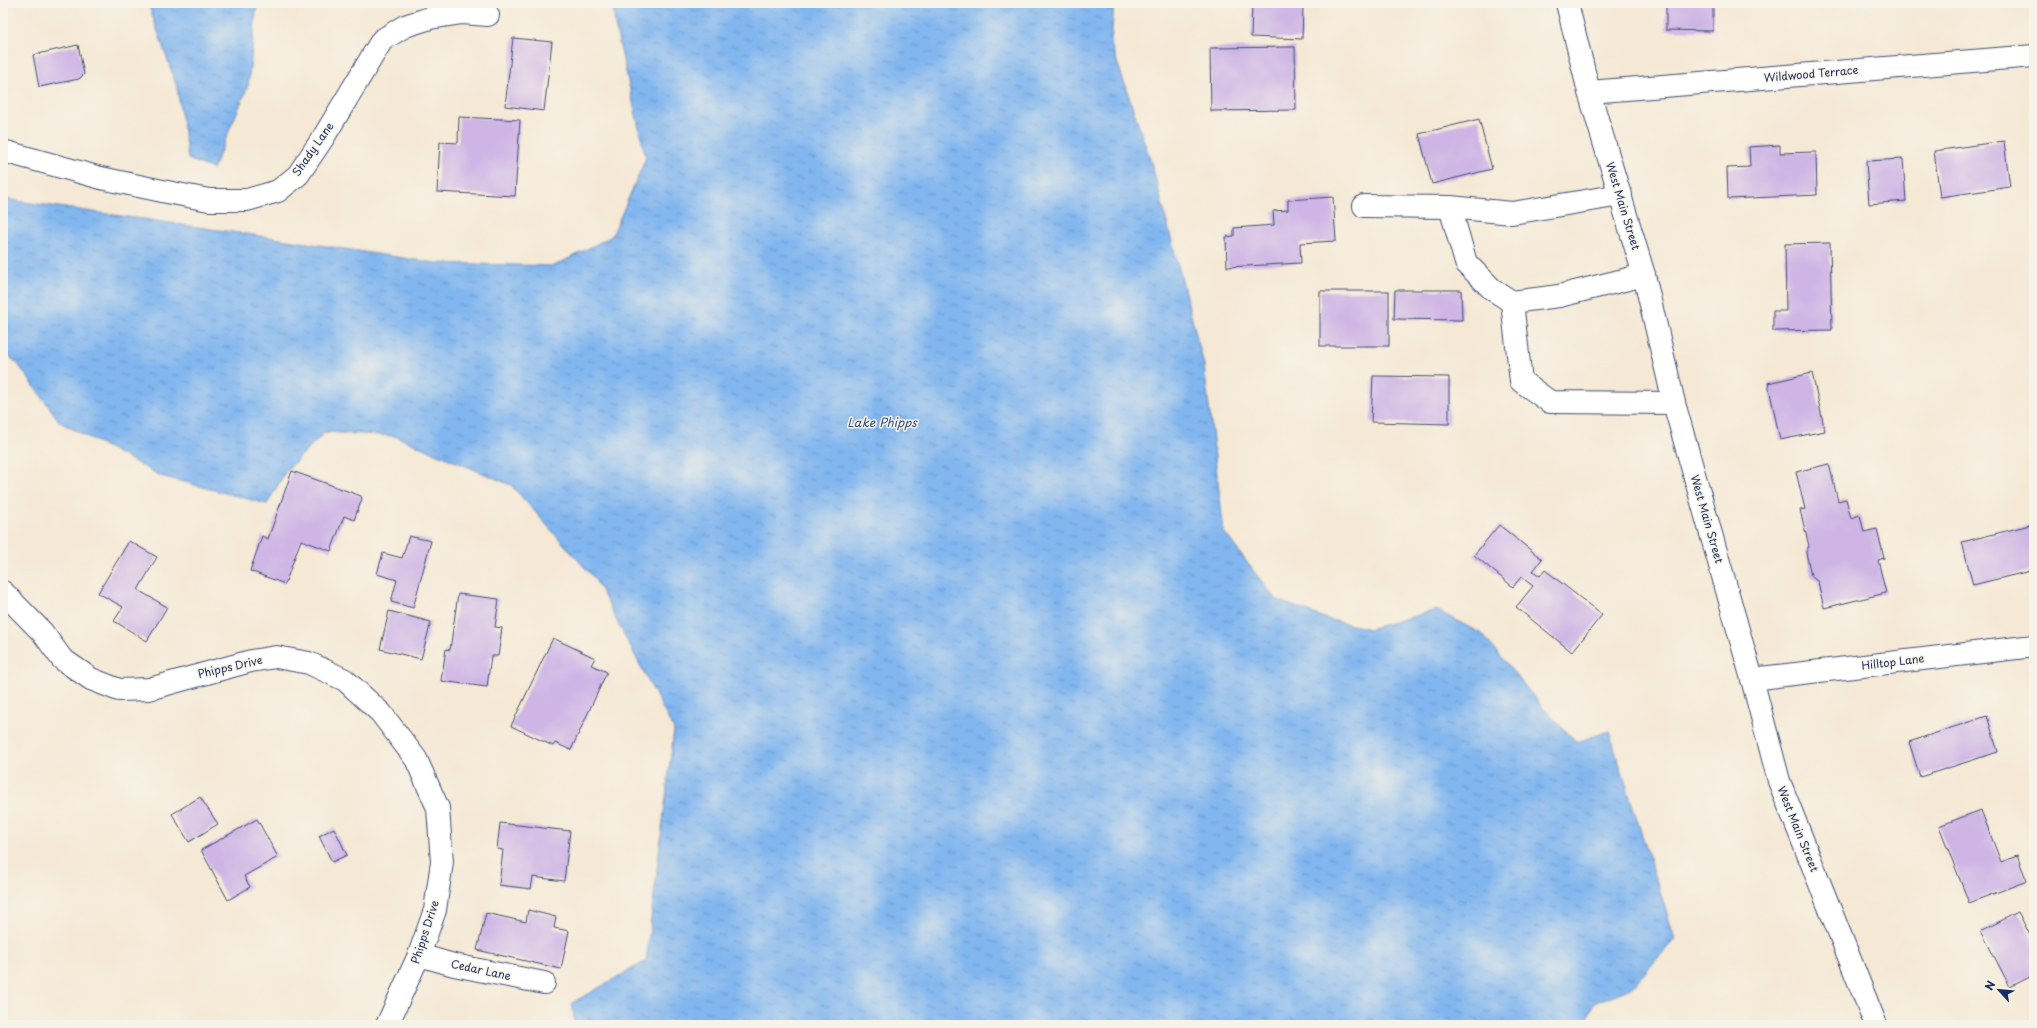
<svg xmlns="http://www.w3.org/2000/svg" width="2037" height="1028" font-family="'Playpen Sans',sans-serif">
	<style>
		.water { fill: url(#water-ripples); stroke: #4e72a6 }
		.building { fill: #ceb5e5 }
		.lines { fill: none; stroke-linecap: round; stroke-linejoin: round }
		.minor-casing { stroke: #3c4b70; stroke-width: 24 }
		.minor { stroke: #fff; stroke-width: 22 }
		.labels { text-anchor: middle; stroke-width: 3; stroke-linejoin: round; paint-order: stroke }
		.street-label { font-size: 11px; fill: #1b2f5e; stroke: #f7f3e8 }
		.water-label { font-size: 12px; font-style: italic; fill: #345182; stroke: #f7f3e8 }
	</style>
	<defs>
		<pattern id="water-ripples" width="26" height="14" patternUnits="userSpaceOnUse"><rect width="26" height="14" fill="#81b6ef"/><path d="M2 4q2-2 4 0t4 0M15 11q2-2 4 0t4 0" fill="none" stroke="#6994c5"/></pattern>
	</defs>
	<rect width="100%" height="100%" fill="#f7f3e8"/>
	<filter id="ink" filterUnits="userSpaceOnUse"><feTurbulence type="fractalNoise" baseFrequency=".025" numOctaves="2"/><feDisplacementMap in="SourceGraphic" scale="8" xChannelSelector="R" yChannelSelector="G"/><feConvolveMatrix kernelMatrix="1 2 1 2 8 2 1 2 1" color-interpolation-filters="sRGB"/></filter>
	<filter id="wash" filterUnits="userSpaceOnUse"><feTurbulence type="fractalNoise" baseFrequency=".012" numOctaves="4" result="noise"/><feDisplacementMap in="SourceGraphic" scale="16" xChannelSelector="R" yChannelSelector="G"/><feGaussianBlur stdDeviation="0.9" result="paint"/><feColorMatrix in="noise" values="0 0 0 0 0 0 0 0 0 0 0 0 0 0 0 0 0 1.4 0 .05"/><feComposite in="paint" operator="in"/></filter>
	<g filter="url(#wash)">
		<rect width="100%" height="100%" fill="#f5e9d6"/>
		<!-- water -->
		<g class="water">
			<path d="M148 3H257L248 86 213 169 188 159 177 87Z"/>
			<path d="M613 3H1114L1111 44 1152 165 1204 365 1224 532 1275 599 1327 619 1369 629 1436 610 1482 634 1543 708 1577 742 1609 731 1675 939 1631 988 1594 1003 1584 1025H575L572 1003 646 961 674 730 595 579 511 485 395 436 325 432 286 471 267 504 161 476 60 422 18 364 3 351V199L274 238 435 263 554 266 612 236 646 158 615 25Z"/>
		</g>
		<g id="blocks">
			<!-- building -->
			<g class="building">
				<path d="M1666 3H1713V31L1666 30Z"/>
				<path d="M1252 5 1303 6 1302 39 1251 37Z"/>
				<path d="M513 38 552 42 544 111 505 106Z"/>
				<path d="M78 45 84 74 79 79 39 87 33 55Z"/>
				<path d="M1295 47 1296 110 1211 111 1210 48Z"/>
				<path d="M459 117 520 120 515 196 437 192 440 142 458 143Z"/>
				<path d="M1479 119 1492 169 1432 184 1419 134Z"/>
				<path d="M2004 141 2010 187 1940 197 1934 151Z"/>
				<path d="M1780 145V153L1816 152 1817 195 1728 199 1727 168 1750 167 1749 147Z"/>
				<path d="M1903 159 1906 201 1869 204 1866 161Z"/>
				<path d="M1333 197 1336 241 1300 243 1301 263 1227 267 1226 237 1234 236V228L1274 225 1273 211 1288 210V200Z"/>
				<path d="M1830 243 1832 330 1773 331V311H1786L1785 244Z"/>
				<path d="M1395 290H1461L1462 320 1394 319Z"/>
				<rect x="1320" y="291" width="69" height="55"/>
				<path d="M1812 373 1825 431 1780 440 1768 383Z"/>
				<path d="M1373 376 1449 377V424L1371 422Z"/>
				<path d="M1829 464 1838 501 1846 499 1851 518 1860 515 1864 532 1877 529 1884 558 1878 560 1886 593 1824 608 1818 582 1811 576 1806 552 1809 546 1800 510 1805 509 1796 472Z"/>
				<path d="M292 471 361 496 362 499 354 520 344 516 331 551 301 540 285 584 250 571 262 536 268 539Z"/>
				<path d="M2034 524V570L1973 585 1962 542Z"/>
				<path d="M1499 525 1542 559 1533 571 1540 576 1545 570 1602 615 1572 652 1516 607 1533 586 1521 577 1513 587 1474 555Z"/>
				<path d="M409 536 431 541 413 608 391 602 397 580 377 574 383 553 402 558Z"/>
				<path d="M129 541 157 557 138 590 167 607 147 641 114 621 123 607 98 593Z"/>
				<path d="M458 594 499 599 495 627 502 628 498 656H491L487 687 441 681 446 649 450 650Z"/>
				<path d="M389 611 431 622 421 659 380 649Z"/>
				<path d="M553 638 595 658 591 665 607 672 571 750 555 743 553 746 511 726Z"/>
				<path d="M1987 716 1998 752 1920 777 1909 742Z"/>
				<path d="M200 797 218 824 189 842 172 814Z"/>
				<path d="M1981 810 2001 862 2017 856 2027 881 1969 903 1939 826Z"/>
				<path d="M257 819 278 857 244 876 250 887 228 900 201 850Z"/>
				<path d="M500 823 570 831 564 881 533 877 531 889 499 885 503 850 497 849Z"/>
				<path d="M334 828 347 855 332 862 319 836Z"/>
				<path d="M528 910 556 917 554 928 569 931 561 969 477 950 486 913 526 922Z"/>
				<path d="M2018 912 2034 943V975L2010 987 1981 931Z"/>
			</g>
		</g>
	</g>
	<g filter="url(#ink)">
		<use href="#blocks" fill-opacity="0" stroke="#3c4b70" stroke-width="1"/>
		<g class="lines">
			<!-- minor casing -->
			<g class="minor-casing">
				<g id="minor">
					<path d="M1567 3 1589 92 1644 275 1674 403 1752 679 1779 781 1876 1025"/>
					<path d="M1589 92 2034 56"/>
					<path d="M3 151 101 178 167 192 209 200H247L278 191 298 175 323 138 382 40 405 26 430 18 462 13 488 15"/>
					<path d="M1364 206 1450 207 1512 213 1621 195"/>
					<path d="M1450 207 1466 263 1492 289 1512 302 1559 296 1644 275"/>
					<path d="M1512 302 1521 381 1550 402 1674 403"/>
					<path d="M3 592 43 633 62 659 91 679 119 690 149 689 251 661 276 657 309 663 345 680 381 713 416 759 438 808 442 862 435 910 419 955 387 1025"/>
					<path d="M1752 679 2034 646"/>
					<path d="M419 955 454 965 544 983"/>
				</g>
			</g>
			<!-- minor -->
			<use href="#minor" class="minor"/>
		</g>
	</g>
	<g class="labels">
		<!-- street labels -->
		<g class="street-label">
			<text transform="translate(1811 74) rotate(-5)" y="4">Wildwood Terrace</text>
			<text transform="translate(313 149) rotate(-55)" y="4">Shady Lane</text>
			<text transform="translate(1623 206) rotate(73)" y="4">West Main Street</text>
			<text transform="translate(1707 519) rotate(74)" y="4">West Main Street</text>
			<text transform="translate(1893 662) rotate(-7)" y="4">Hilltop Lane</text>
			<text transform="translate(230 667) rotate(-13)" y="4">Phipps Drive</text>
			<text transform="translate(1798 829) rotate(68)" y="4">West Main Street</text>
			<text transform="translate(425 932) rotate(-72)" y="4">Phipps Drive</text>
			<text transform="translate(481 970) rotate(12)" y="4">Cedar Lane</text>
		</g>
		<!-- water labels -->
		<g class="water-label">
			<text x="882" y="427">Lake Phipps</text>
		</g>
	</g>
	<!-- margin -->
	<rect width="2037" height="1028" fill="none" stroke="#f7f3e8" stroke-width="16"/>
	<!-- north arrow -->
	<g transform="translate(1999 990) rotate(297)" stroke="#f7f3e8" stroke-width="3" paint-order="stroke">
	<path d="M0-3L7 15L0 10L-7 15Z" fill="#1b2f5e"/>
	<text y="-6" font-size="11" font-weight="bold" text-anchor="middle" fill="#1b2f5e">N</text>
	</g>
</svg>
